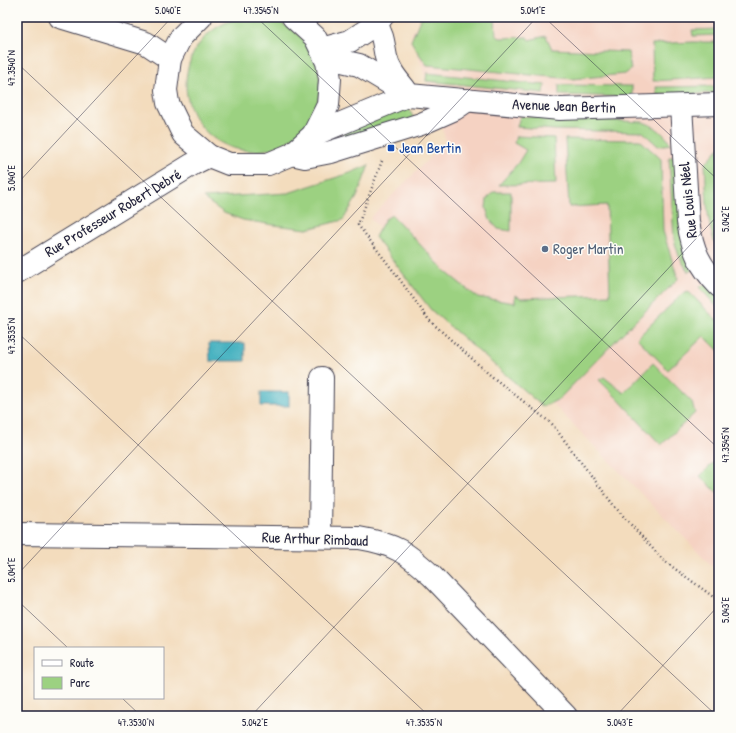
<svg xmlns="http://www.w3.org/2000/svg" width="736" height="733" font-family="'Patrick Hand',sans-serif">
	<style>
		.built { fill: #f5d2c2 }
		.green { fill: #9cd181; stroke: #5f7a5e }
		.water { fill: #42b0bf; stroke: #32697d }
		.lines { fill: none; stroke-linecap: round; stroke-linejoin: round }
		.minor-casing { stroke: #413e4e; stroke-width: 24 }
		.path { stroke: #413e4e; stroke-width: 2.5; stroke-dasharray: 1 3; stroke-linecap: butt }
		.minor { stroke: #fff; stroke-width: 22 }
		.ticks { fill: none; stroke: #22223b; stroke-width: 1; stroke-opacity: 0.45 }
		.transit-dot { fill: #1a4fb4; stroke: #fdfcf7; stroke-width: 1.5 }
		.service-dot { fill: #5c6f8a; stroke: #fdfcf7; stroke-width: 1.5 }
		.labels { text-anchor: middle; stroke-width: 3; stroke-linejoin: round; paint-order: stroke }
		.street-label { font-size: 15px; fill: #22223b; stroke: #fdfcf7 }
		.transit-label { font-size: 15px; fill: #164399; stroke: #fdfcf7; text-anchor: start }
		.service-label { font-size: 15px; fill: #4e5e75; stroke: #fdfcf7; text-anchor: start }
		.neatline { fill: none; stroke: #22223b; stroke-width: 1.5 }
		.ticks-label { font-size: 10px; text-anchor: middle; fill: #22223b }
	</style>
	<rect width="100%" height="100%" fill="#fdfcf7"/>
	<filter id="ink" filterUnits="userSpaceOnUse"><feTurbulence type="fractalNoise" baseFrequency=".025" numOctaves="2"/><feDisplacementMap in="SourceGraphic" scale="8" xChannelSelector="R" yChannelSelector="G"/><feConvolveMatrix kernelMatrix="1 2 1 2 8 2 1 2 1" color-interpolation-filters="sRGB"/></filter>
	<filter id="wash" filterUnits="userSpaceOnUse"><feTurbulence type="fractalNoise" baseFrequency=".012" numOctaves="4" result="noise"/><feDisplacementMap in="SourceGraphic" scale="16" xChannelSelector="R" yChannelSelector="G"/><feGaussianBlur stdDeviation="0.9" result="paint"/><feColorMatrix in="noise" values="0 0 0 0 0 0 0 0 0 0 0 0 0 0 0 0 0 1.4 0 .05"/><feComposite in="paint" operator="in"/></filter>
	<g filter="url(#wash)">
		<rect width="100%" height="100%" fill="#f3dcbd"/>
		<!-- built -->
		<path class="built" d="M424 17H719V573L370 218 446 141 411 33Z"/>
		<!-- green -->
		<g class="green">
			<circle cx="253" cy="84" r="67"/>
			<path d="M421 17H495L496 35 500 38 527 37 529 40 546 36 552 49 628 52 631 70 625 74 572 79 427 65 417 51 411 41Z"/>
			<path d="M719 29V35L693 36 692 30Z"/>
			<path d="M693 42H719V77L653 81 652 44Z"/>
			<path d="M427 73 545 85 544 93 426 81Z"/>
			<path d="M559 85 632 86V97L559 95Z"/>
			<path d="M719 86V93L657 95 656 87Z"/>
			<path d="M409 109 414 119 339 141 344 133 392 110Z"/>
			<path d="M520 116 643 122C655 126 664 133 671 144L658 146 643 132 555 130 517 127Z"/>
			<path d="M516 136 554 138 556 184 499 185 518 163 526 150 514 143Z"/>
			<path d="M565 139 640 140 661 159 663 231 678 279 624 332 559 399 543 407 431 310 375 237 385 219 392 215 446 272 477 297 515 303V295L521 298 610 295 607 205 569 207Z"/>
			<path d="M719 148V252C705 225 707 193 705 164Z"/>
			<path d="M669 157H676L694 269 688 272 679 256 674 240Z"/>
			<path d="M369 165 357 197 343 220 307 229 274 225 243 220 224 213 203 198 288 193 350 173Z"/>
			<path d="M493 192H511V231L498 229 490 220 486 208 487 199Z"/>
			<path d="M706 284 719 298V309L699 287Z"/>
			<path d="M688 291 719 323V351L704 336 668 370 637 338 683 293Z"/>
			<path d="M653 363 692 402 695 413 661 445 619 400 599 380 604 377 624 393Z"/>
			<path d="M719 457V492L718 493 700 476Z"/>
		</g>
		<!-- water -->
		<g class="water">
			<path d="M209 343H245V361H210Z"/>
			<rect x="261" y="392" width="28" height="14"/>
		</g>
	</g>
	<g filter="url(#ink)">
		<g class="lines">
			<!-- minor casing -->
			<g class="minor-casing">
				<g id="minor">
					<path d="M60 17 146 43 170 59"/>
					<path d="M201 17 181 37 170 59 166 90 168 103 183 134 209 156 229 164H268L292 154 313 135 328 105 330 79 327 62 315 37 293 17"/>
					<path d="M376 24C384 37 383 43 386 57 389 70 397 79 405 89"/>
					<path d="M321 49 350 41 376 24 382 17"/>
					<path d="M325 57 359 65 409 95 560 109 719 104"/>
					<path d="M681 106 688 222C693 251 699 265 719 286"/>
					<path d="M313 135 409 95"/>
					<path d="M292 154 305 157 331 152 421 124 455 109 468 100"/>
					<path d="M17 272 193 164 209 156"/>
					<path d="M17 534 359 538C395 544 406 552 432 576L566 716"/>
					<path d="M320 537 322 378"/>
				</g>
			</g>
			<!-- path -->
			<path class="path" d="M382 161 358 225 395 273 429 320 490 375 552 424 615 507 663 560 719 601"/>
			<!-- minor -->
			<use href="#minor" class="minor"/>
		</g>
	</g>
	<!-- ticks -->
	<path class="ticks" d="M256 17 719 449M544 17 719 181M17 63 717 716M17 184 172 17M17 332 429 716M17 575 537 17M17 600 68 648M122 698 141 716M251 716 719 214M616 716 719 605"/>
	<!-- markers -->
	<rect class="transit-dot" x="387" y="144" width="8" height="8" rx="2"/>
	<circle class="service-dot" cx="545" cy="249" r="4"/>
	<g class="labels">
		<!-- street labels -->
		<g class="street-label">
			<text transform="translate(564 106) rotate(2)" y="5">Avenue Jean Bertin</text>
			<text transform="translate(688 200) rotate(-96)" y="5">Rue Louis Néel</text>
			<text transform="translate(113 213) rotate(-31)" y="5">Rue Professeur Robert Debré</text>
			<text transform="translate(315 539) rotate(2)" y="5">Rue Arthur Rimbaud</text>
		</g>
		<!-- transit labels -->
		<g class="transit-label">
			<text x="399" y="153">Jean Bertin</text>
		</g>
		<!-- service labels -->
		<g class="service-label">
			<text x="553" y="254">Roger Martin</text>
		</g>
	</g>
	<!-- margin -->
	<rect width="736" height="733" fill="none" stroke="#fdfcf7" stroke-width="44"/>
	<!-- legend -->
	<rect x="34" y="647" width="130" height="52" fill="#fdfcf7" stroke="#a5a5ac"/>
	<rect x="42" y="660" width="20" height="6" fill="#ffffff" stroke="#a5a5ac"/>
	<text x="70" y="667" font-size="12" fill="#22223b">Route</text>
	<rect x="42" y="677" width="20" height="12" fill="#9cd181" stroke="#a5a5ac"/>
	<text x="70" y="687" font-size="12" fill="#22223b">Parc</text>
	<rect x="22" y="22" width="692" height="689" class="neatline"/>
	<g class="ticks-label">
		<text x="168" y="14">5.040°E</text>
		<text x="261" y="14">47.3545°N</text>
		<text x="533" y="14">5.041°E</text>
		<text transform="translate(11 68) rotate(-90)" y="4">47.3540°N</text>
		<text transform="translate(11 178) rotate(-90)" y="4">5.040°E</text>
		<text transform="translate(725 219) rotate(-90)" y="4">5.042°E</text>
		<text transform="translate(11 336) rotate(-90)" y="4">47.3535°N</text>
		<text transform="translate(725 445) rotate(-90)" y="4">47.3545°N</text>
		<text transform="translate(11 570) rotate(-90)" y="4">5.041°E</text>
		<text transform="translate(725 610) rotate(-90)" y="4">5.043°E</text>
		<text x="136" y="726">47.3530°N</text>
		<text x="255" y="726">5.042°E</text>
		<text x="424" y="726">47.3535°N</text>
		<text x="620" y="726">5.043°E</text>
	</g>
</svg>
